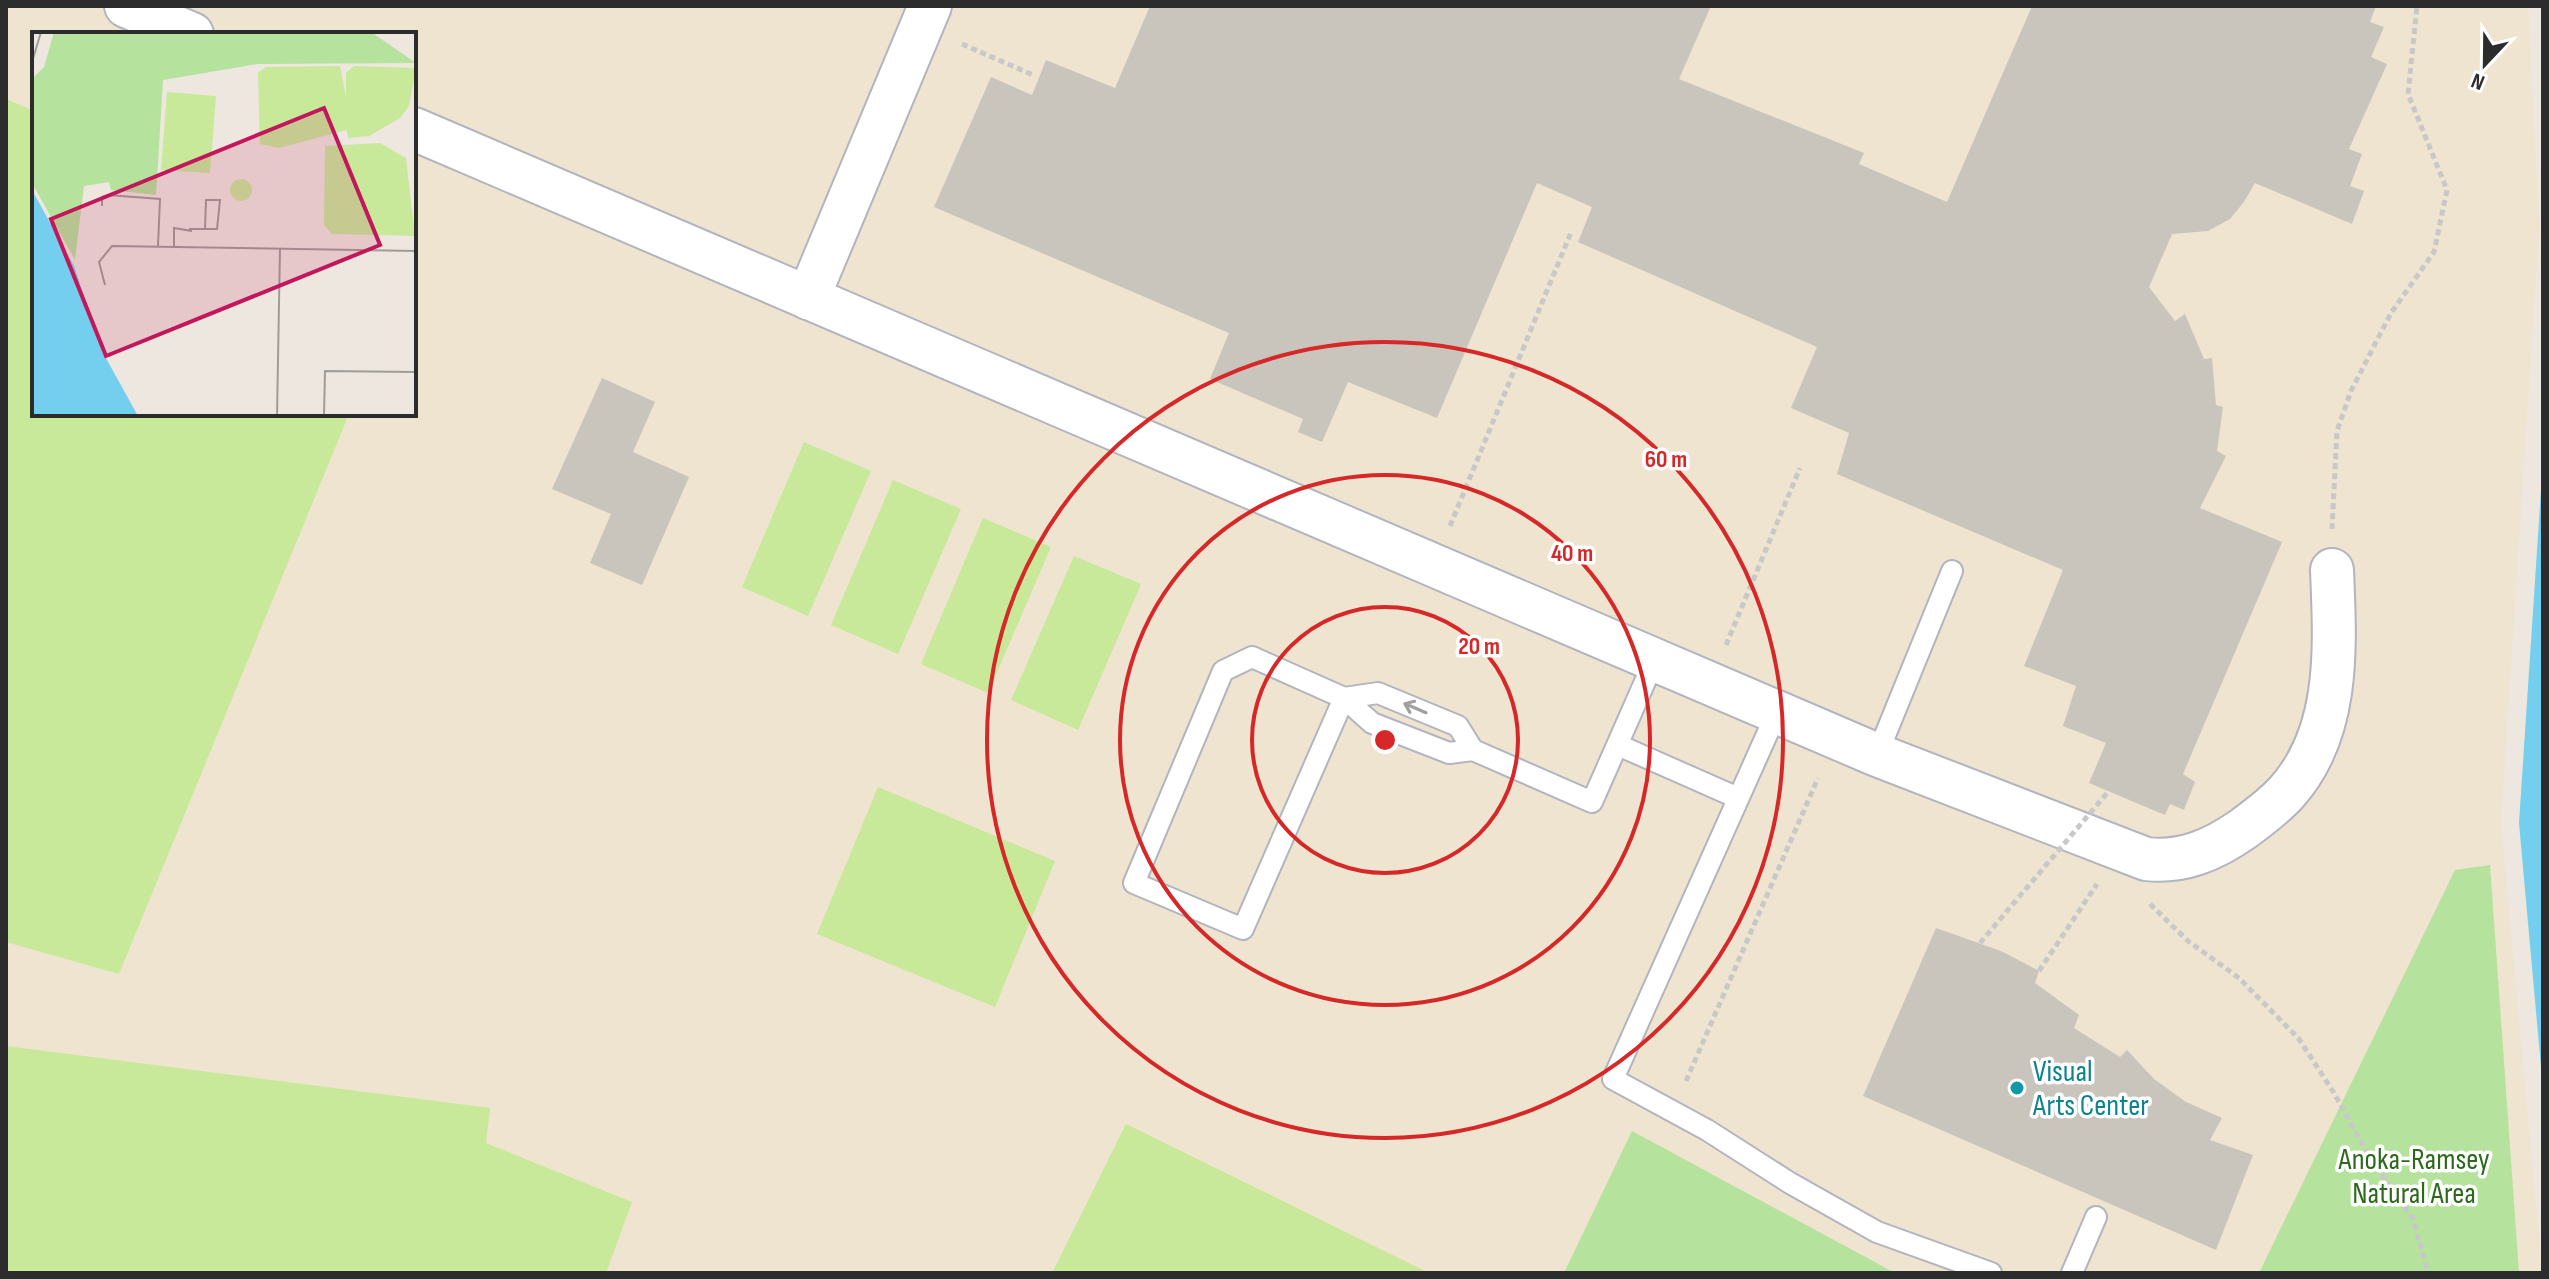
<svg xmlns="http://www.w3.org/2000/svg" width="2549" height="1279" font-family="'Sofia Sans Condensed',sans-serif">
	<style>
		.education { fill: #eee4cf; fill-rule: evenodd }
		.green { fill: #b5e29c }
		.pitch { fill: #c8e999 }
		.water { fill: #74ceed }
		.building { fill: #c9c5bd }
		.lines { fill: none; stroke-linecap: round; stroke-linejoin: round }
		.lane-casing { stroke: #b2b5bf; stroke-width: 24 }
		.street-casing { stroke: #b2b5bf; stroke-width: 46 }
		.path { stroke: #c8c8c8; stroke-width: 5; stroke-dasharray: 6 4; stroke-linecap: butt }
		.lane { stroke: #fff; stroke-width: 20 }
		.street { stroke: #fff; stroke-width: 42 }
		.path-bridge { stroke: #c8c8c8; stroke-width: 5; stroke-dasharray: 6 4; stroke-linecap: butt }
		.oneway { stroke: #a0a0a0 }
		.ring { fill: none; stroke: #d62828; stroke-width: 4 }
		.culture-dot { fill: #0f9aa8; stroke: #fff; stroke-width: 3 }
		.labels { text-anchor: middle; stroke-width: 7; stroke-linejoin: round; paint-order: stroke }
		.culture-label { font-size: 30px; fill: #0d838f; stroke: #fff; text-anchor: start }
		.park-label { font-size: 30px; fill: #2d691c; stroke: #fff }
		.inset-road { fill: none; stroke: #a09c97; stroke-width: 2 }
		.view { fill: #c2185b; fill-opacity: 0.15; stroke: #c2185b; stroke-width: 4 }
		.inset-edge { fill: none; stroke: #2c2c2c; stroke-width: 4 }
		.centre { fill: #d62828; stroke: #fff; stroke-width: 4 }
		.ring-label { font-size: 24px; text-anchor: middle; font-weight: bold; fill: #d62828; stroke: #fff; stroke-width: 7; stroke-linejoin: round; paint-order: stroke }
	</style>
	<rect width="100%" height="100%" fill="#ede7df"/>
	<!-- education -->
	<path class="education" d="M6 6H2528L2539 228 2501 822 2542 1273H6ZM34 34H414V414H34Z"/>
	<!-- green -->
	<g class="green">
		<path d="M2490 865 2519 1273H2259L2455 870Z"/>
		<path d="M1632 1131 1895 1273H1564Z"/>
	</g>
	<!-- pitch -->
	<g class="pitch">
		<path d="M6 99 34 111V414H349L119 974 6 942Z"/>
		<path d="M804 442 871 471 808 616 742 587Z"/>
		<path d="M893 480 961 509 898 654 831 625Z"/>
		<path d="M983 518 1051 547 988 693 921 664Z"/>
		<path d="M1074 556 1141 584 1078 730 1011 700Z"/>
		<path d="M878 787 1055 861 995 1007 817 934Z"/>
		<path d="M6 1046 490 1108 486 1143 632 1202 606 1273H6Z"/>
		<path d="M1126 1124 1429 1273H1052Z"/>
	</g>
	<!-- water -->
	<path class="water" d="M2543 460V1089L2519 823Z"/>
	<!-- building -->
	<g class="building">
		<path d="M1150 6H1711L1679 79 1864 153 1859 164 1947 202 2032 6H2376L2370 22 2384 27 2371 57 2387 64 2349 149 2362 154 2350 186 2364 191 2352 224 2255 183 2244 202 2230 219 2208 231 2172 234 2149 287 2175 321 2185 314 2204 359 2212 358 2216 405 2223 407 2217 451 2226 456 2200 508 2282 542 2183 774 2195 782 2184 810 2170 804 2165 815 2089 783 2106 743 2063 726 2076 686 2024 666 2063 570 1837 474 1849 433 1791 408 1817 347 1578 242 1592 207 1537 183 1437 418 1348 382 1322 442 1298 432 1303 419 1210 379 1229 333 934 207 991 77 1032 95 1046 60 1115 88Z"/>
		<path d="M602 378 655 402 633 452 689 477 642 585 590 563 611 514 552 489Z"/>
		<path d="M1936 928 2001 951 2039 971 2035 983 2079 1015 2074 1028 2120 1057 2127 1050 2154 1079 2186 1102 2222 1118 2210 1140 2253 1155 2216 1250 1863 1096Z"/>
	</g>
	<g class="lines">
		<!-- lane casing -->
		<g class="lane-casing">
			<g id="lane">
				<path d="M1344 698 1243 929 1134 883 1223 671 1252 657 1344 698 1372 723 1449 753 1473 750 1592 802 1655 659"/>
				<path d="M1344 698 1378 693 1458 726 1473 750"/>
				<path d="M1777 712 1613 1079 1707 1130 1790 1183 1877 1232 1991 1273"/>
				<path d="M1618 745 1738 798"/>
				<path d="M1877 755 1952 571"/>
				<path d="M2072 1273 2096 1217"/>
			</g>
		</g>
		<!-- street casing -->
		<g class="street-casing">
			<g id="street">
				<path d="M126 6 192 34"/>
				<path d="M414 129 1877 755 2146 859C2183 863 2213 850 2243 829 2258 818 2273 807 2286 793 2341 732 2335 646 2332 570"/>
				<path d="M808 298 930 6"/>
			</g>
		</g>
		<!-- path -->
		<g class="path">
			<path d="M962 44 1033 75"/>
			<path d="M1450 526 1572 230"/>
			<path d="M2332 529 2337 431 2351 391 2391 313 2434 252 2447 190 2408 94 2417 6"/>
			<path d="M1726 645 1800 468"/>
			<path d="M2150 904 2188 941 2239 978 2299 1039 2334 1093 2372 1161 2413 1219 2428 1273"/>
			<path d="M2039 971 2097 884"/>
			<path d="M1686 1081 1818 778"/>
		</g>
		<!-- lane -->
		<use href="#lane" class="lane"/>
		<!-- street -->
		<use href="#street" class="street"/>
		<!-- path-bridge -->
		<path class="path-bridge" d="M1980 943 2108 792"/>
	</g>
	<!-- one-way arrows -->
	<defs><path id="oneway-shaft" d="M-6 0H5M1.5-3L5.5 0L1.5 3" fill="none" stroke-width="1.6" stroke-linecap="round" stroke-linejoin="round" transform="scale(2)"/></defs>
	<use class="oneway" href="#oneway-shaft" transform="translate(1415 708) rotate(-157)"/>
	<!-- distance rings -->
	<g class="ring">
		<circle cx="1385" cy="740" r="133"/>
		<circle cx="1385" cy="740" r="265"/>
		<circle cx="1385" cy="740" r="398"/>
	</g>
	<!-- markers -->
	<circle class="culture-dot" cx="2017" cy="1088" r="8"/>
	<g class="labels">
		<!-- culture labels -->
		<g class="culture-label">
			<text x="2033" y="1081">Visual<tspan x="2033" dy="34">Arts Center</tspan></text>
		</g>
		<!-- park labels -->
		<g class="park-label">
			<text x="2414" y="1169">Anoka-Ramsey<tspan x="2414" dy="34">Natural Area</tspan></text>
		</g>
	</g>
	<!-- overview -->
	<g transform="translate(32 32)">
		<rect width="384" height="384" fill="#ede7df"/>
		<path d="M22 0H339L384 31 225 32 131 48 124 163 79 158 77 150 52 154 43 228 0 151 1 46 12 35Z" fill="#b5e29c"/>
		<path d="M308 34 314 65V41L322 34 384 36 377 74 368 86 337 104 316 106 315 98 247 116 228 112 226 41 234 35ZM135 60 184 64 178 141 129 138ZM348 111 374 126 383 204 300 202 292 193 293 114ZM198 158a11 11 0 1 1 22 0a11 11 0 1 1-22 0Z" fill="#c8e999"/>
		<path d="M0 158 42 234 70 319 106 384H0Z" fill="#74ceed"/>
		<path class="inset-road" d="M0 30 9 0M70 174V165L76 163 128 167 126 214M157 197H185L188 168H174L173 197M142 214V196L160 199M73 253 67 230 80 214 384 219M245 384 248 216M292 384 293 339 384 340"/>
		<path class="view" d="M292 76 348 213 74 324 19 187Z"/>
		<rect width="384" height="384" class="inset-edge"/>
	</g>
	<circle cx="1385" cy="740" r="12" class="centre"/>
	<g class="ring-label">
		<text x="1666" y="467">60 m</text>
		<text x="1572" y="561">40 m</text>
		<text x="1479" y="654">20 m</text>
	</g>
	<!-- border -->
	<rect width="2549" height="1279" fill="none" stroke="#2c2c2c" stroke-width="16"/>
	<!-- north arrow -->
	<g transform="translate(2485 64) rotate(202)" stroke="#ffffff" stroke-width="6" paint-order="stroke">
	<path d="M0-6L14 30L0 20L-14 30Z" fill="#2c2c2c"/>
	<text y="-12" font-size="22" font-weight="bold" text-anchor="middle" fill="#2c2c2c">N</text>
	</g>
</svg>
